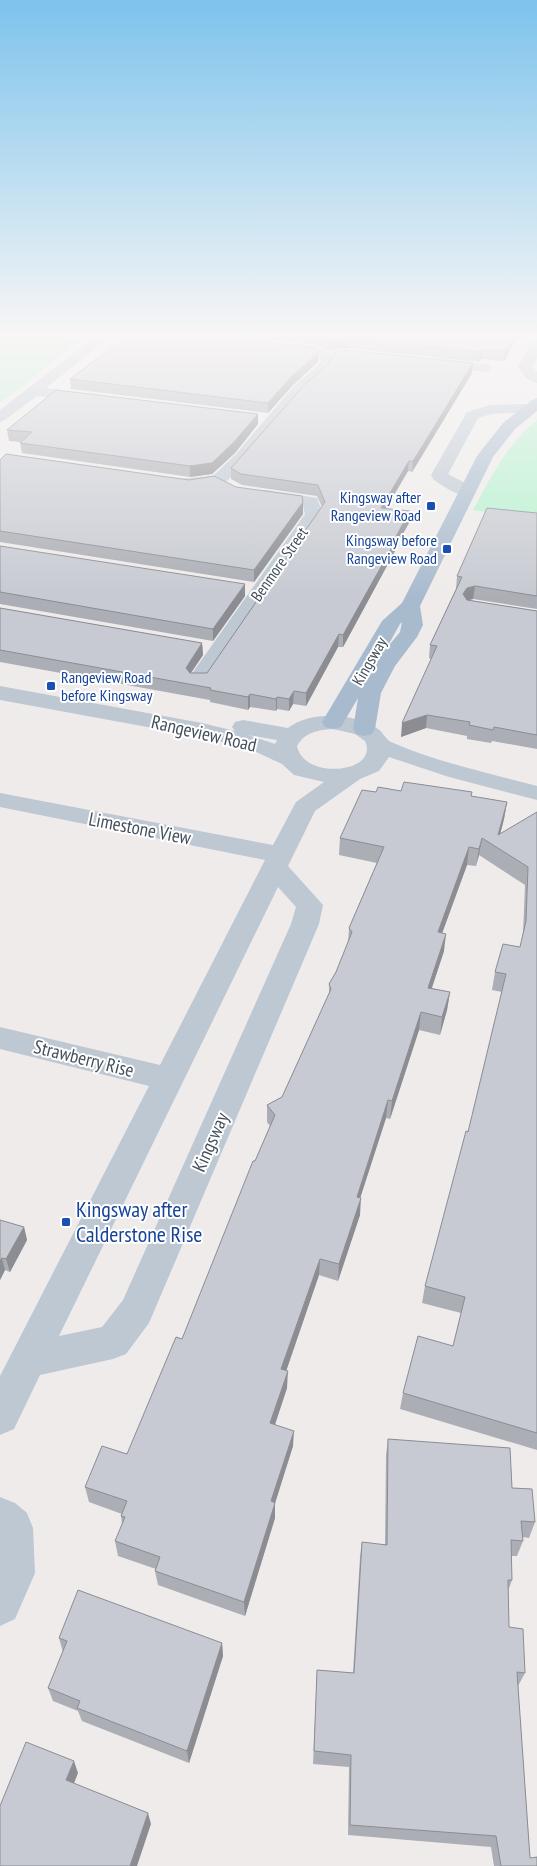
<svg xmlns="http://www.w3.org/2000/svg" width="537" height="1866" font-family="'PT Sans Narrow',sans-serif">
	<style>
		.green { fill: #b4f2cd }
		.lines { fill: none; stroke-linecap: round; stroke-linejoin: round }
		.minor { fill: #bdc8d3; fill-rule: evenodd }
		.major { fill: #a8bbce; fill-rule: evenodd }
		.wall { fill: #abaeb5 }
		.shaded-wall { fill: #8b8d93 }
		.building { fill: #c7cad2; stroke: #8b8d93 }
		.transit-dot { fill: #1a4fb4; stroke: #fff; stroke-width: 2 }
		.labels { text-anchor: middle; stroke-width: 4; stroke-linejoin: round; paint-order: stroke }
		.far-transit-label { font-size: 16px; fill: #164399; stroke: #fff; text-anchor: end }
		.far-street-label { font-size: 16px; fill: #434f5b; stroke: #fff }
		.street-label { font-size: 19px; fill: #434f5b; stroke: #fff }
		.near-transit-label { font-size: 22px; fill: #164399; stroke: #fff; text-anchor: start }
	</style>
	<rect width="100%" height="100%" fill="#efebeb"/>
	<!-- green -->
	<g class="green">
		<path d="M0 336H43L81 340 0 403Z"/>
		<path d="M537 420V520L473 510C491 477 507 444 537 420Z"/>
	</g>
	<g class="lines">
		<!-- minor -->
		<g class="minor">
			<path d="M96 336H111L46 388 94 395 96 398 94 401 89 402 37 396 5 420 0 422V410Z"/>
			<path d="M537 341V358L532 367 537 372V383C528 381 522 375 518 367L532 342Z"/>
			<path d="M280 343 316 347 331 353 334 364 303 393 248 460 224 484 190 489 177 487 175 483 177 479 213 476 236 454 293 387 320 363 319 358 313 355 275 350 273 347Z"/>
			<path d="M437 359 485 364 490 365 492 368 490 371 485 372 432 366 430 363 432 360Z"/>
			<path d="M529 404 534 406 537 409 534 412 491 414 478 418 448 474 473 487 476 491 473 495C459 498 444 487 433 479L431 475 467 412 491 405Z"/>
			<path d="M266 490 317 498 323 514 207 684 199 685 191 684 188 679 305 514 303 506 260 499 257 495 260 491Z"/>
			<path d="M0 686 202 723 235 731 232 727 235 722 243 720 288 728C303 716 328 714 346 717 357 719 369 722 378 729 383 732 386 740 391 742 436 762 489 773 537 786V800L449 777 389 757 379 771 360 779 315 811 288 866 323 905 319 924 149 1323 126 1354 113 1359 40 1375 14 1429 0 1435V1376L149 1086 0 1049V1027L160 1065 265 860 0 807V793L273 845 296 802 324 782 294 775 282 764 250 749 202 737 0 700ZM333 729 355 734 365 741C380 773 304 781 297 746 305 732 318 730 333 729ZM248 735 277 740 275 744ZM278 887 296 907 291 924 123 1300 102 1327 59 1336Z"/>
			<path d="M0 1497 15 1503 27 1513 33 1528 35 1573 15 1619 0 1626Z"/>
		</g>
		<!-- major -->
		<path class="major" d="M537 398V411L515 429 493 457 420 606 423 625 417 637 395 666 381 693 375 729 372 734 364 736 356 734 353 729 358 698 341 727 333 729 325 727 322 722 382 621 402 603 477 456 503 423 532 400ZM402 622 400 632 386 649 400 624Z"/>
	</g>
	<!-- wall -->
	<g class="wall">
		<path d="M232 336H518L504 361 481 359 479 362 347 348 328 350 316 345Z"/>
		<path d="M318 353V362L292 386 268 413 71 389 70 379Z"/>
		<path d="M472 373 422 456 412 472 408 471 386 508 409 523 396 546 395 551 343 647H338L306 706 293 704 289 711 277 709 276 711 250 707 248 710 210 702V700L0 662V608L202 643 203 655 191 673H207L322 507 317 496 242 485 231 479V468Z"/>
		<path d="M258 424 235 453 212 474 190 477 22 453 20 443 21 442 9 441 7 430Z"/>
		<path d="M0 460 236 487 303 514 254 582 0 542Z"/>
		<path d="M537 513V609L473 599 469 600 537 611V749L492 741 491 743 467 739V736L426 728 401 737 431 659 429 658 430 645 456 589 457 576Z"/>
		<path d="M0 546 245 596 213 641 0 604Z"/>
		<path d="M401 791 472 796 507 802 504 819 500 834 537 812V1450L400 1409 403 1393 453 1346 461 1313 422 1303 425 1286 468 1132 502 992 492 990 495 972 520 947 523 933 525 885 479 855 476 866 467 865 442 933 444 951 432 988 450 992 447 1010 440 1035 419 1030 390 1119 386 1118 360 1198V1215L338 1281 319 1275 286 1371 287 1388 275 1425 293 1446 275 1503V1518L245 1616 158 1585 155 1571 156 1569 118 1556 115 1541 122 1524 121 1516 122 1514 89 1502 85 1487 127 1454 182 1339 270 1126 267 1122V1105L282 1097 329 994V984L336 972 348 943 349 928 377 863 339 855 340 838 376 792Z"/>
		<path d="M0 1220 24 1227 27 1240 10 1272 5 1270 0 1280Z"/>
		<path d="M388 1439 512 1488 535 1522 529 1538 522 1537 523 1541 517 1556H511L512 1580 508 1591 509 1627 525 1673 518 1686 530 1858 537 1866H494L491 1847 348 1835 349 1767 313 1764 317 1670 353 1673 360 1557 362 1542 385 1545 386 1455Z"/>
		<path d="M59 1638 222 1643 223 1656 189 1763 82 1721 78 1711 53 1701 48 1688 63 1652Z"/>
	</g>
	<!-- shaded-wall -->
	<g class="shaded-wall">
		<path d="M514 336H518L504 361 505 351Z"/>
		<path d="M348 339 347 348 328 350 329 341Z"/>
		<path d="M482 350 481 359 479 362 480 352Z"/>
		<path d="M318 353V362L292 386 268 413V403L292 376Z"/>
		<path d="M473 363 472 373 412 472 413 461Z"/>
		<path d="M258 414V424L235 453 212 474 190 477V466Z"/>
		<path d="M409 461 408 471 380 519 381 508Z"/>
		<path d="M303 502V514L254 582V570Z"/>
		<path d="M410 511 409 523 396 546 395 551 343 647V635Z"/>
		<path d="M245 584V596L213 641V629Z"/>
		<path d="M475 586 473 599 465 601 463 594 467 588Z"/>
		<path d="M339 634 338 647 306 706V693Z"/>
		<path d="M202 643 203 655 186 680V668Z"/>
		<path d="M294 691 293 704 289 711V699Z"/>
		<path d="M250 694V707L248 710V697Z"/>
		<path d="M277 697V709L276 711V699Z"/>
		<path d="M427 715 426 728 401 737 402 723Z"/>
		<path d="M507 802 504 819 497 847 498 835Z"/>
		<path d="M482 838 479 855 476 866 479 849Z"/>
		<path d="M469 847 467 865 436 950 438 932Z"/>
		<path d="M446 934 444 951 426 1005 428 988Z"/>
		<path d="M450 992 447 1010 440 1035 442 1017Z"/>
		<path d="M421 1012 419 1030 390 1119 392 1101Z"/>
		<path d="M388 1100 386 1118 355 1214 357 1197Z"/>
		<path d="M361 1198 360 1215 338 1281 339 1264Z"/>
		<path d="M24 1227 27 1240 10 1272 6 1259Z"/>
		<path d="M2 1258 5 1270 0 1280V1261Z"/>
		<path d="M320 1259 319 1275 281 1386V1369Z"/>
		<path d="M288 1371 287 1388 270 1439V1423Z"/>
		<path d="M294 1431 293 1446 271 1516V1501Z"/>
		<path d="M275 1503V1518L245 1616 244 1602Z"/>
		<path d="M222 1643 223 1656 189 1763 187 1751Z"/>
		<path d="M74 1761 78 1773 71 1791 66 1780Z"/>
		<path d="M148 1813 151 1824 137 1866H130Z"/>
	</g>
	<!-- building -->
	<g class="building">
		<path d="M127 336H207L313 347 318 350V353L292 376 268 403 70 379Z"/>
		<path d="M316 336H514L505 351 482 350 480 352 348 339 329 341Z"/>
		<path d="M347 350 473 363 423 445 413 461H409L381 508 410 511 394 540H396L343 635 339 634 306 693 294 691 289 699 277 697 276 699 250 694 248 697 210 690 211 688 0 650V608L202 643 186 668 190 673H207L325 502 318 485 241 474 231 468 305 384 328 364 335 351Z"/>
		<path d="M56 390 258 414 234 442 212 463 190 466 20 443 32 432 7 430Z"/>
		<path d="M6 454 189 480 214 476 236 487 302 496 303 502 254 570 0 531V460Z"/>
		<path d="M487 508 537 513V596L475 586 467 588 463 594 467 600 537 611V735L494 727 493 730 469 725 470 722 427 715 402 723 437 646 430 645 462 577 457 576Z"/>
		<path d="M0 546 245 584 213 629 0 592Z"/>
		<path d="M404 782 472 792 471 796 507 802 498 835 537 812V1433L403 1393 418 1336 453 1346 465 1297 425 1286 466 1131 468 1132 506 974 495 972 503 944 520 947 526 921 528 867 482 838 479 849 469 847 438 932 446 934 428 988 450 992 442 1017 421 1012 392 1101 388 1100 357 1197 361 1198 339 1264 320 1259 281 1369 288 1371 270 1423 294 1431 271 1501 275 1503 244 1602 155 1571 160 1557 115 1541 125 1517 121 1516 127 1501 85 1487 102 1446 127 1454 176 1337 182 1339 253 1161H255L275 1115 267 1105 282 1097 331 989 329 984 336 972 352 932 349 928 384 847 340 838 362 790 376 792 378 787 401 791Z"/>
		<path d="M0 1220 24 1227 6 1259 2 1258 0 1261Z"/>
		<path d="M388 1439 510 1448 512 1488 532 1489 535 1522 521 1521 523 1541 511 1540 512 1580H508L509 1627 523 1629 525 1673 517 1672 530 1858 537 1857V1866H501L496 1836 350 1825 351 1755 314 1751 317 1670 354 1673 362 1542 387 1545Z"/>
		<path d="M78 1590 222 1643 187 1751 77 1708 80 1701 48 1688 67 1641 59 1638Z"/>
		<path d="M26 1742 74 1761 66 1780 148 1813 130 1866H0V1806Z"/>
	</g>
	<!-- sky -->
	<linearGradient id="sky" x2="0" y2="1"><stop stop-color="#7dc3ec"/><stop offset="0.56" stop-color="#f8f6f6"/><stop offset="1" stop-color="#f8f6f6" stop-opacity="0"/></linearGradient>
	<rect width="537" height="597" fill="url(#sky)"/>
	<!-- markers -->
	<g class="transit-dot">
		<rect x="426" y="501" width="10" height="10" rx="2.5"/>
		<rect x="442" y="544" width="10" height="10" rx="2.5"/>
		<rect x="46" y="681" width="10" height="10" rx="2.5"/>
		<rect x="61" y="1217" width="10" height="10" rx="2.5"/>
	</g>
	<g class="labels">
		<!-- far-transit labels -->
		<g class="far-transit-label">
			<text x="421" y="503">Kingsway after<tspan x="421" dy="18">Rangeview Road</tspan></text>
			<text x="437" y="546">Kingsway before<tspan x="437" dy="18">Rangeview Road</tspan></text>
			<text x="61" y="683" text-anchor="start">Rangeview Road<tspan x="61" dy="18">before Kingsway</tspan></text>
		</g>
		<!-- far-street labels -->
		<g class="far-street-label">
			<text transform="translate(279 564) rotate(-55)" y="6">Benmore Street</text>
			<text transform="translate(369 661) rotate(-60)" y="6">Kingsway</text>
		</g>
		<!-- street labels -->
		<g class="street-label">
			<text transform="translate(204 733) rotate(13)" y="7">Rangeview Road</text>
			<text transform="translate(140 828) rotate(11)" y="7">Limestone View</text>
			<text transform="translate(84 1058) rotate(14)" y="7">Strawberry Rise</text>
			<text transform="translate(210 1142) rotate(-66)" y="7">Kingsway</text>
		</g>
		<!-- near-transit labels -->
		<g class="near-transit-label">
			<text x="76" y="1217">Kingsway after<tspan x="76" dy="25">Calderstone Rise</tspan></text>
		</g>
	</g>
</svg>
